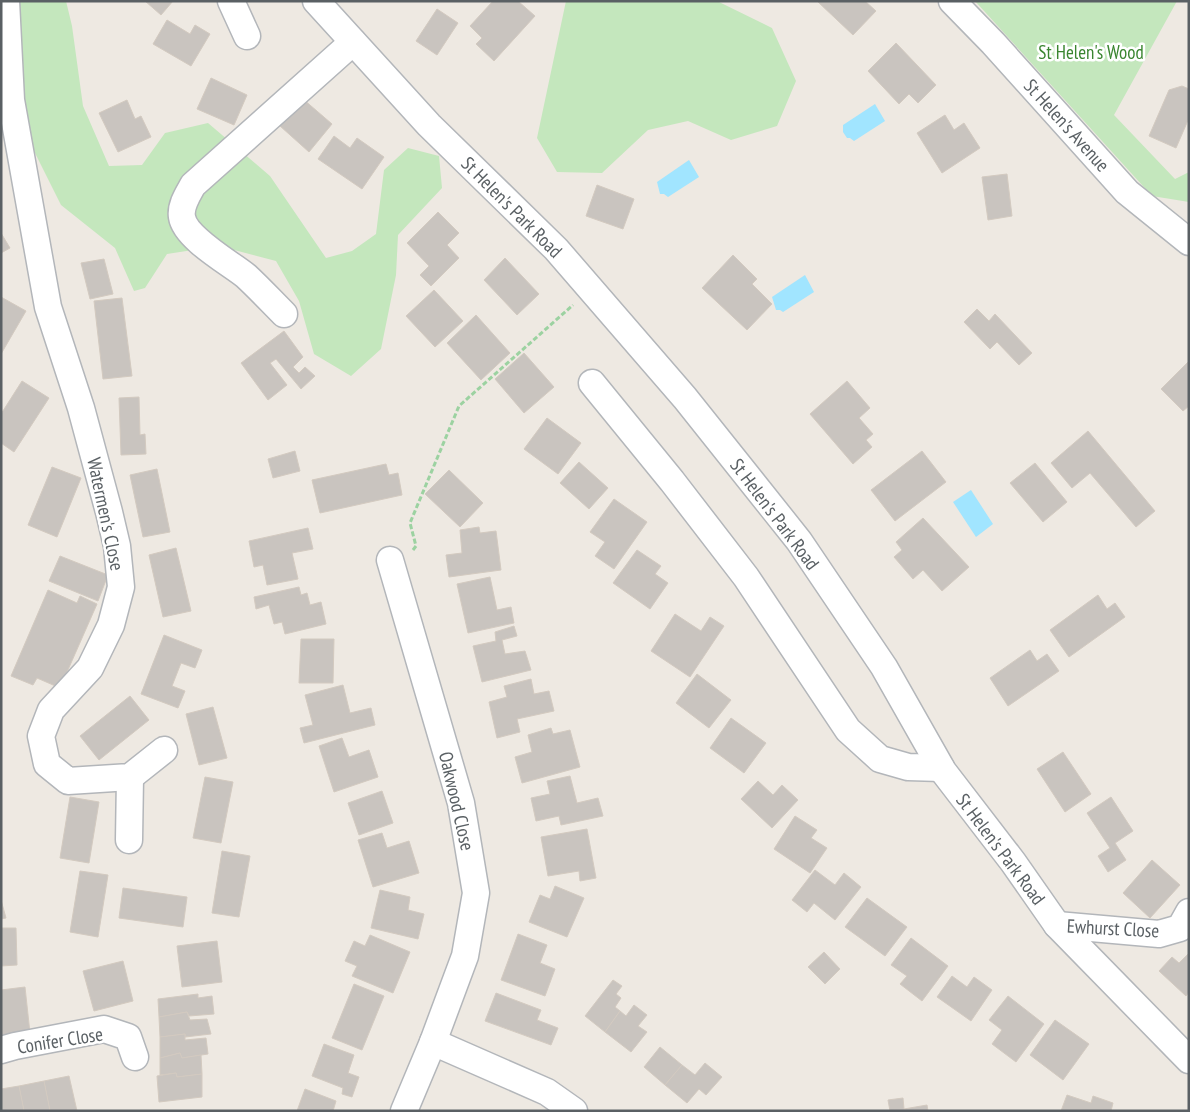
<svg xmlns="http://www.w3.org/2000/svg" width="1190" height="1112" font-family="'PT Sans Narrow',sans-serif">
	<style>
		.green { fill: #c4e7bd }
		.water { fill: #a1e5ff }
		.building { fill: #c9c4bf; stroke: #d3cac0 }
		.lines { fill: none; stroke-linecap: round; stroke-linejoin: round }
		.minor-casing { stroke: #b3b6ba; stroke-width: 29 }
		.path { stroke: #9cd2a1; stroke-width: 3; stroke-dasharray: 5 2.5; stroke-linecap: butt }
		.minor { stroke: #fff; stroke-width: 26 }
		.labels { text-anchor: middle; stroke-width: 5; stroke-linejoin: round; paint-order: stroke }
		.park-label { font-size: 19px; fill: #3a8530; stroke: #fff }
		.street-label { font-size: 19px; fill: #5a6064; stroke: #fff }
	</style>
	<rect width="100%" height="100%" fill="#eee9e2"/>
	<!-- green -->
	<g class="green">
		<path d="M1 1H66L72 26 83 106 109 166 142 165 165 133 208 123 270 176 326 258 352 251 376 234 384 170 408 148 439 156 442 188 398 235 396 275 381 349 351 376 314 354 299 301 276 261 219 246 167 254 145 288 134 291 115 248 61 205 31 145 1 121Z"/>
		<path d="M566 1H717L772 28 796 81 777 126 731 140 688 121 648 130 602 173 557 172 537 138Z"/>
		<path d="M975 1H1177L1114 115 1175 179 1189 172V202L1152 196Z"/>
	</g>
	<!-- water -->
	<g class="water">
		<path d="M875 104 885 121 854 141 850 138H847L843 132V125Z"/>
		<path d="M689 160 699 177 668 197 664 194H660L657 182Z"/>
		<path d="M805 275 814 292 783 312 780 310H776L772 297Z"/>
		<path d="M971 490 993 524 976 537 953 502Z"/>
	</g>
	<!-- building -->
	<g class="building">
		<path d="M145 1H173L161 15Z"/>
		<path d="M493 1H518L535 16 494 61 476 44 482 38 470 26Z"/>
		<path d="M819 1H865L876 11 853 35 818 2Z"/>
		<path d="M437 9 458 23 437 55 416 41Z"/>
		<path d="M167 20 190 34 195 25 210 34 191 66 153 44Z"/>
		<path d="M896 43 936 85 918 103 909 94 899 104 868 71Z"/>
		<path d="M211 78 247 95 234 125 197 109Z"/>
		<path d="M1182 86 1189 89V118L1176 148 1149 136 1169 90Z"/>
		<path d="M303 99 332 124 309 152 280 126Z"/>
		<path d="M127 100 135 119 141 116 151 137 118 152 99 113Z"/>
		<path d="M945 115 954 130 964 123 980 148 942 173 917 133Z"/>
		<path d="M334 136 350 148 357 138 384 157 362 189 318 159Z"/>
		<path d="M1007 174 1012 216 988 220 982 177Z"/>
		<path d="M597 185 634 199 623 229 586 216Z"/>
		<path d="M438 212 459 233 447 245 459 258 431 286 420 275 429 266 407 243Z"/>
		<path d="M1 233 10 248 1 253Z"/>
		<path d="M733 255 757 279 752 284 772 304 747 330 702 288Z"/>
		<path d="M505 258 539 294 517 315 484 280Z"/>
		<path d="M104 259 113 294 90 299 81 263Z"/>
		<path d="M434 290 463 321 435 347 406 316Z"/>
		<path d="M1 297 26 311 1 354Z"/>
		<path d="M122 298 132 376 103 379 94 301Z"/>
		<path d="M977 309 989 321 995 314 1032 353 1019 365 997 342 990 349 964 322Z"/>
		<path d="M476 315 510 353 481 380 447 343Z"/>
		<path d="M284 331 303 357 293 367 299 373 305 367 315 376 301 389 276 359 270 363 287 385 268 400 241 363Z"/>
		<path d="M524 353 554 387 524 413 495 379Z"/>
		<path d="M1189 361V406L1183 411 1161 389Z"/>
		<path d="M22 381 49 398 14 452 1 443V414Z"/>
		<path d="M847 381 870 408 859 418 873 434 866 440 872 447 853 464 810 414Z"/>
		<path d="M139 397 140 435 145 434 146 454 121 455 119 398Z"/>
		<path d="M547 418 581 443 558 474 524 449Z"/>
		<path d="M1088 431 1155 511 1136 527 1090 473 1072 488 1051 463Z"/>
		<path d="M295 451 300 471 273 478 268 459Z"/>
		<path d="M922 451 946 482 895 521 871 490Z"/>
		<path d="M579 462 608 488 589 509 560 483Z"/>
		<path d="M1035 463 1067 502 1043 522 1010 483Z"/>
		<path d="M386 464 389 475 398 473 402 495 320 513 312 480Z"/>
		<path d="M52 467 81 478 57 537 28 525Z"/>
		<path d="M157 469 170 532 143 537 130 475Z"/>
		<path d="M449 470 483 503 460 527 425 494Z"/>
		<path d="M614 499 647 522 614 569 595 556 605 542 590 532Z"/>
		<path d="M923 518 969 567 942 591 923 570 913 579 894 557 902 550 896 542Z"/>
		<path d="M479 527 480 533 496 531 501 570 449 577 446 555 462 553 460 530Z"/>
		<path d="M308 528 313 549 292 553 298 579 267 585 263 565 254 567 249 541Z"/>
		<path d="M176 548 191 611 163 617 149 555Z"/>
		<path d="M637 550 661 566 655 574 668 583 650 609 613 583Z"/>
		<path d="M60 556 108 575 98 601 49 581Z"/>
		<path d="M490 577 497 610 511 607 514 623 468 633 457 584Z"/>
		<path d="M299 587 301 595 307 593 310 605 321 602 326 624 285 634 282 622 274 624 269 605 256 609 254 597Z"/>
		<path d="M48 590 77 603 80 596 97 604 60 688 37 678 33 685 11 676Z"/>
		<path d="M1098 595 1107 609 1115 603 1125 617 1069 657 1050 630Z"/>
		<path d="M675 614 701 631 710 617 724 626 690 677 651 651Z"/>
		<path d="M514 626 517 636 502 640 505 654 525 651 531 670 482 682 473 646 496 641 495 632Z"/>
		<path d="M164 635 202 650 195 668 181 663 172 686 185 691 178 708 141 694Z"/>
		<path d="M301 639H334L333 683H299Z"/>
		<path d="M1030 650 1037 661 1047 654 1059 671 1008 706 990 678Z"/>
		<path d="M697 674 731 700 709 728 676 703Z"/>
		<path d="M531 679 534 694 549 691 554 711 517 719 520 732 497 738 489 702 507 697 504 686Z"/>
		<path d="M343 685 350 713 371 708 375 725 304 743 300 728 313 725 305 695Z"/>
		<path d="M130 696 149 720 99 760 80 736Z"/>
		<path d="M213 707 227 758 199 765 186 714Z"/>
		<path d="M731 718 766 743 744 773 710 748Z"/>
		<path d="M551 728 553 734 570 730 580 767 522 783 515 757 532 752 528 735Z"/>
		<path d="M342 738 349 757 369 750 378 777 334 792 319 746Z"/>
		<path d="M1063 752 1091 794 1065 812 1037 769Z"/>
		<path d="M570 776 577 803 598 798 603 816 561 825 559 816 536 821 531 798 550 794 547 781Z"/>
		<path d="M205 777 233 782 221 843 193 838Z"/>
		<path d="M758 781 773 795 782 785 798 800 772 828 741 799Z"/>
		<path d="M382 791 393 823 359 835 348 803Z"/>
		<path d="M70 797 99 802 89 863 60 858Z"/>
		<path d="M1111 797 1133 831 1115 843 1126 860 1108 872 1098 856 1110 848 1087 813Z"/>
		<path d="M795 816 817 830 811 838 827 848 810 873 774 849Z"/>
		<path d="M587 829 596 878 580 881 579 871 548 876 541 837Z"/>
		<path d="M382 833 387 848 409 841 419 873 373 887 358 840Z"/>
		<path d="M222 851 250 856 239 917 212 913Z"/>
		<path d="M1152 860 1180 885 1150 918 1123 893Z"/>
		<path d="M815 870 835 885 844 873 861 887 835 920 814 903 807 912 792 900Z"/>
		<path d="M80 871 108 875 98 937 70 932Z"/>
		<path d="M555 886 584 898 567 937 529 922 540 895 550 899Z"/>
		<path d="M123 888 187 897 183 927 119 918Z"/>
		<path d="M380 890 410 897 408 910 424 914 418 939 371 928Z"/>
		<path d="M867 898 907 927 885 956 845 927Z"/>
		<path d="M1 900 6 918 1 919Z"/>
		<path d="M1 928H16L17 965 1 966Z"/>
		<path d="M518 934 547 945 540 963 555 969 545 996 501 980Z"/>
		<path d="M370 935 410 952 393 993 352 976 357 966 345 961 354 941 365 946Z"/>
		<path d="M911 938 948 966 922 1001 900 984 907 976 891 965Z"/>
		<path d="M217 941 222 982 182 987 177 946Z"/>
		<path d="M824 952 840 969 825 984 808 967Z"/>
		<path d="M1189 953V992L1186 996 1159 971 1172 957 1179 963Z"/>
		<path d="M123 961 133 1001 94 1011 83 971Z"/>
		<path d="M952 976 967 987 974 977 992 990 971 1021 937 997Z"/>
		<path d="M613 980 622 986 616 994 621 998 615 1007 620 1011 605 1032 585 1016Z"/>
		<path d="M354 984 384 996 362 1050 332 1038Z"/>
		<path d="M25 987 30 1033 1 1036V990Z"/>
		<path d="M496 993 541 1010 537 1020 558 1028 551 1045 485 1021Z"/>
		<path d="M198 994V998L212 996 214 1014 189 1016 187 1012 159 1017 158 999Z"/>
		<path d="M1008 996 1044 1024 1016 1062 992 1044 1002 1030 989 1020Z"/>
		<path d="M634 1005 647 1015 638 1026 647 1032 631 1052 605 1032 620 1011 626 1016Z"/>
		<path d="M187 1012 190 1020 207 1019 211 1034 185 1037V1034L160 1037 159 1017Z"/>
		<path d="M1055 1020 1089 1044 1063 1080 1030 1055Z"/>
		<path d="M185 1034V1040L206 1038 208 1054 182 1058 180 1053 160 1058V1037Z"/>
		<path d="M324 1044 354 1055 348 1073 359 1077 352 1097 342 1094 343 1088 312 1076Z"/>
		<path d="M660 1047 682 1065 665 1085 644 1067Z"/>
		<path d="M180 1053 182 1058 201 1055 202 1074 177 1077 176 1073 160 1075V1058Z"/>
		<path d="M705 1063 722 1077 706 1095 699 1089 687 1103 665 1085 682 1065 695 1075Z"/>
		<path d="M176 1073 177 1077 202 1074V1097L159 1102 157 1076Z"/>
		<path d="M69 1076 77 1111H50L44 1081Z"/>
		<path d="M44 1081 50 1111H24L19 1086Z"/>
		<path d="M19 1086 24 1111H1V1089Z"/>
		<path d="M305 1089 336 1101 333 1111H297Z"/>
		<path d="M1067 1095 1091 1103 1093 1096 1113 1103 1111 1111H1061Z"/>
		<path d="M903 1098 904 1109 927 1105 928 1111H890L888 1100Z"/>
	</g>
	<g class="lines">
		<!-- minor casing -->
		<g class="minor-casing">
			<g id="minor">
				<path d="M6 1 11 100 48 307 81 408 109 512 117 546 121 587 111 625 90 668 51 710 41 736 47 764 68 781 130 777 164 750"/>
				<path d="M231 1 247 36"/>
				<path d="M316 1 429 125 556 249 685 398 799 541 884 667 943 771 1013 862 1057 925 1189 1060"/>
				<path d="M952 1 993 43 1127 192 1189 242"/>
				<path d="M284 314C271 301 259 288 246 276 230 263 185 238 182 217 180 206 188 194 193 185L353 42"/>
				<path d="M592 383 672 481 746 577 848 730 880 759 908 767 941 768"/>
				<path d="M390 560 461 803 476 893 465 956 433 1042 404 1111"/>
				<path d="M129 840 130 777"/>
				<path d="M1057 925 1159 934 1180 928 1189 912"/>
				<path d="M433 1042 547 1092 574 1111"/>
				<path d="M1 1050 15 1046 104 1029 128 1037 135 1057"/>
			</g>
		</g>
		<!-- path -->
		<path class="path" d="M413 550 416 546 410 523 459 406 573 305"/>
		<!-- minor -->
		<use href="#minor" class="minor"/>
	</g>
	<g class="labels">
		<!-- park labels -->
		<g class="park-label">
			<text x="1091" y="59">St Helen's Wood</text>
		</g>
		<!-- street labels -->
		<g class="street-label">
			<text transform="translate(1067 125) rotate(48)" y="7">St Helen's Avenue</text>
			<text transform="translate(512 207) rotate(45)" y="7">St Helen's Park Road</text>
			<text transform="translate(106 514) rotate(78)" y="7">Watermen's Close</text>
			<text transform="translate(775 514) rotate(53)" y="7">St Helen's Park Road</text>
			<text transform="translate(457 801) rotate(77)" y="7">Oakwood Close</text>
			<text transform="translate(1001 849) rotate(53)" y="7">St Helen's Park Road</text>
			<text transform="translate(1113 928) rotate(3)" y="7">Ewhurst Close</text>
			<text transform="translate(60 1040) rotate(-9)" y="7">Conifer Close</text>
		</g>
	</g>
	<!-- border -->
	<rect width="1190" height="1112" fill="none" stroke="#5a6064" stroke-width="5"/>
</svg>
